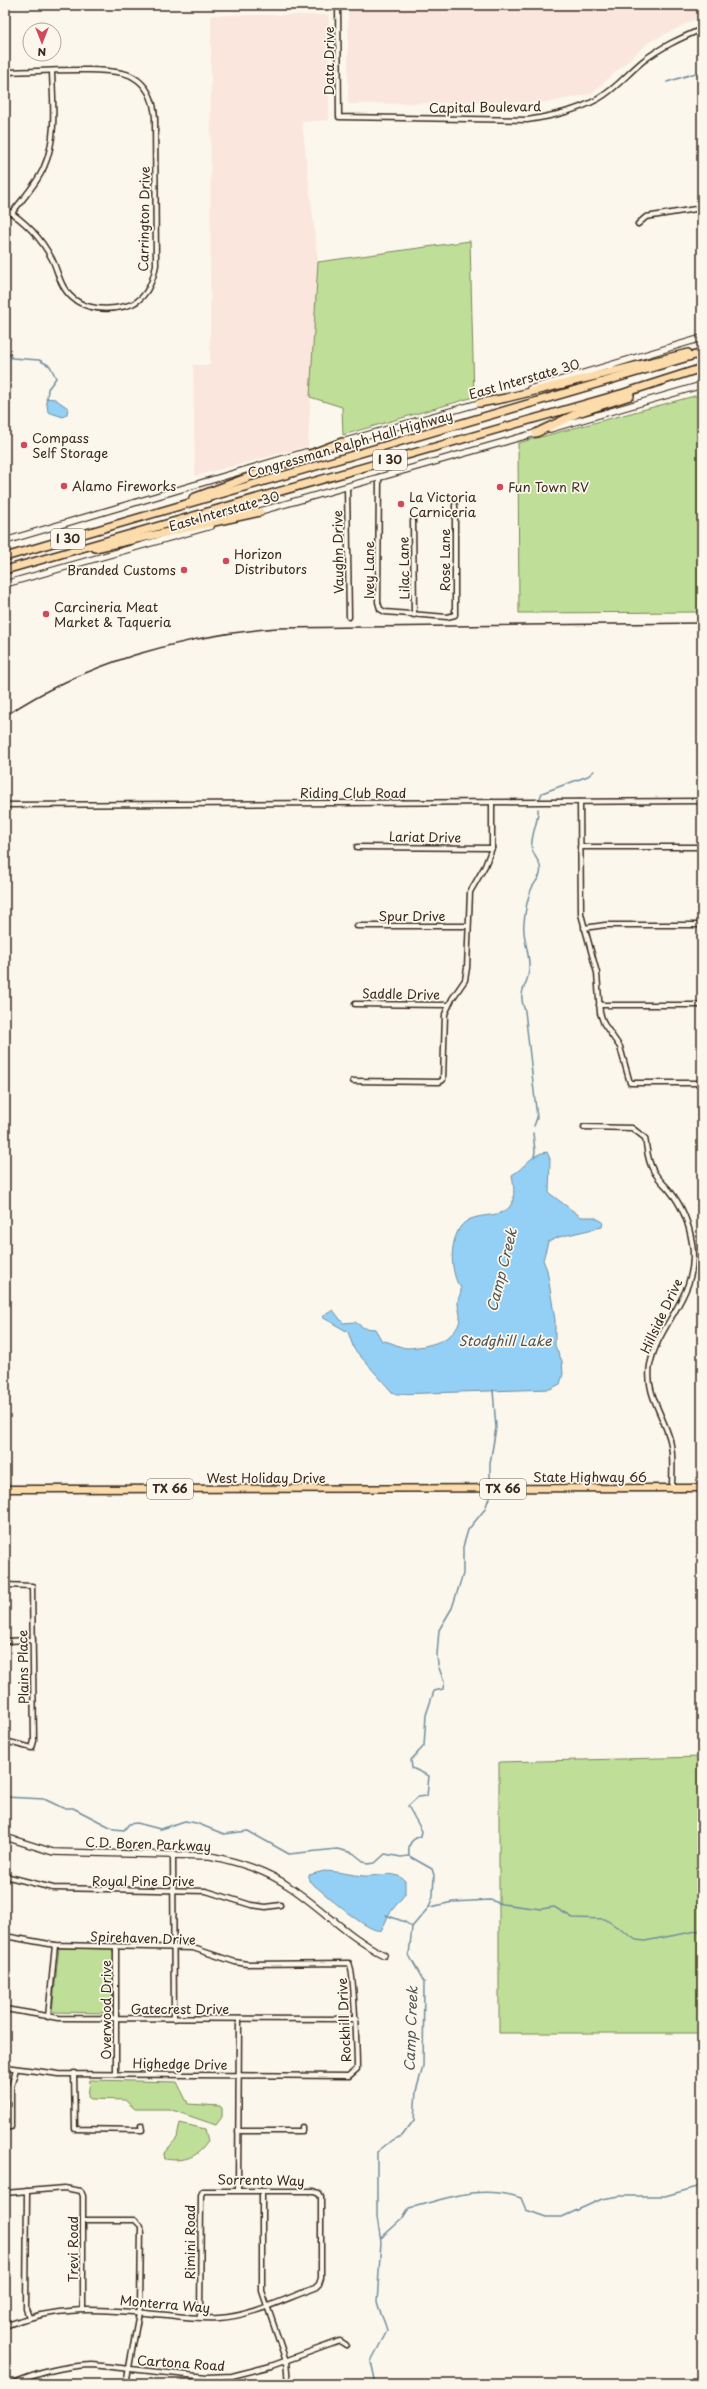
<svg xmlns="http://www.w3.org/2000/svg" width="707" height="2389" font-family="'Playpen Sans',sans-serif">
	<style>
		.built { fill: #fae6dc }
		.green { fill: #bfdf98; stroke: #7d845b }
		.water { fill: #94d0f5; stroke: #708e9f }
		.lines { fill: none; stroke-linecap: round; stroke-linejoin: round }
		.stream { stroke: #708e9f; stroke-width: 1.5 }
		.street-casing { stroke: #3b2a1e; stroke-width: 7 }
		.secondary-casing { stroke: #3b2a1e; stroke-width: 8 }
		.primary-casing { stroke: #3b2a1e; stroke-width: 9 }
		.highway-casing { stroke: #3b2a1e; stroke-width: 10 }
		.street { stroke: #fbf7ec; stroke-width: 4 }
		.secondary { stroke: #fbf7ec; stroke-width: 5.5 }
		.primary { stroke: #fddcac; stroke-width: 6 }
		.highway { stroke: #fddcac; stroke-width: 7 }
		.rail { stroke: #3b2a1e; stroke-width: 1.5 }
		.poi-dot { fill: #d1495b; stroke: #fbf7ec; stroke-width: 1.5 }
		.labels { text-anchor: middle; stroke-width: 3.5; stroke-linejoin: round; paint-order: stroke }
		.shield { fill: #fbf7ec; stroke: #75685c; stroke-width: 1 }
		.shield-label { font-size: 12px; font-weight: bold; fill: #3b2a1e }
		.street-label { font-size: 13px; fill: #3b2a1e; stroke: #fbf7ec }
		.poi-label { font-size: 13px; fill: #3b2a1e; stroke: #fbf7ec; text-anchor: start }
		.water-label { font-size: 14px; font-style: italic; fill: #515454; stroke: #fbf7ec }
	</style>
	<rect width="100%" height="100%" fill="#fbf7ec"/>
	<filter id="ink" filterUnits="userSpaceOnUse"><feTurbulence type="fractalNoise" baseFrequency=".025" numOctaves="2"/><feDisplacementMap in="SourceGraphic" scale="8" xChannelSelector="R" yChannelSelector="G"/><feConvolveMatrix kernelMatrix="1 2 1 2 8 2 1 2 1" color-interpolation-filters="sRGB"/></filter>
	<g filter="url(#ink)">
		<!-- built -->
		<g class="built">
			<path d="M348 5H702V16L649 42 591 94 550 102 348 104Z"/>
			<path d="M211 15H329V120L302 122 318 262 308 446 195 476 193 365H210Z"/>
		</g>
		<!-- green -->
		<g class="green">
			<path d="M470 241 474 397 343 435 342 407 310 397 318 262Z"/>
			<path d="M702 394V612L519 613 518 443Z"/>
			<path d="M702 1757V2033H499V1762Z"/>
			<path d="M59 1948 112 1949 114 1956 112 2013 52 2012Z"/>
			<path d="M90 2080 177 2082 188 2104 220 2106 222 2108V2117L216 2125 169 2109H135L125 2100 91 2099 88 2097Z"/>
			<path d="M180 2123 205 2129 208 2141C198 2158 183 2162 165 2159L164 2153 177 2138Z"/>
		</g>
		<!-- water -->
		<g class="water">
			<path d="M46 398 55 399 68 408 67 414 63 417 48 412Z"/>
			<path d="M547 1152 550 1159 549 1193 581 1217H594L603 1222 602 1227 559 1237 548 1242 543 1260 547 1270 555 1320V1346L562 1361 563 1374 560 1384 550 1389 397 1394 392 1392 354 1349 348 1332 322 1317 333 1310 343 1323 355 1322 364 1328 375 1329 382 1341C391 1341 399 1348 408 1348 426 1347 457 1341 460 1319 461 1313 457 1307 458 1301 458 1297 461 1294 461 1290 461 1286 458 1285 457 1282 451 1267 450 1246 458 1231 473 1200 524 1236 512 1175 525 1168 530 1154 547 1152Z"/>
			<path d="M324 1871C338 1871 350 1875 364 1876 378 1877 394 1869 405 1881V1894L389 1914 382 1930C370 1936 321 1890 309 1881V1875Z"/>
		</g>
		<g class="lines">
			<!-- stream -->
			<g class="stream">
				<path d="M667 82 702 71"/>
				<path d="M5 347 12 358 39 360 50 366 56 378 48 389 47 399"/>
				<path d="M540 798 542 793 588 776 594 771"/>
				<path d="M534 1126 537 1118 525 1011C516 987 529 988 529 968 530 952 522 938 524 923 525 912 527 900 531 890 533 884 539 879 540 874 543 863 533 857 532 848 530 835 539 822 538 809"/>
				<path d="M533 1133 535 1151 534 1157"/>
				<path d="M490 1484V1463L496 1428 493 1390"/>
				<path d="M5 1797 44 1799 63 1808H73L114 1829 124 1830 129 1824 137 1823 160 1829 185 1821 196 1823 224 1834 248 1831 289 1854 337 1849 353 1853 367 1864 375 1863 385 1854 401 1857 408 1856"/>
				<path d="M430 1907 453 1902 490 1900 502 1904 541 1909 554 1907 573 1918 605 1919 636 1940 645 1941 702 1930"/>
				<path d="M386 1915 405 1922 412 1927"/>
				<path d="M381 2238 402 2219 409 2208C449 2198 479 2184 521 2198L526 2210 546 2217H562L602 2199 620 2196H665L701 2186"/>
				<path d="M376 2384 371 2361 387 2331C385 2320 379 2313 377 2302L381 2242 377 2217V2152L392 2140 402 2136 414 2120 416 2091 423 2067 424 1982 409 1955 412 1927 429 1907 433 1896 434 1875 432 1869 409 1856C408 1844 410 1840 421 1836L422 1831 408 1806 418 1797 427 1796 429 1776 412 1768 411 1760 424 1746 426 1715 434 1691 443 1689 444 1682 438 1665 437 1655 439 1630 452 1608 463 1574V1547L468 1530 485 1509 490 1495"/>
			</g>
			<!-- street casing -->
			<g class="street-casing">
				<g id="street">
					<path d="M338 5 339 117 527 120C552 116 576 111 598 99 616 89 627 74 643 61 661 47 681 38 702 29"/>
					<path d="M5 72C32 72 114 65 133 77 149 86 154 101 155 118L156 265C153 282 145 302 126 306 102 312 74 309 62 284 58 276 56 267 52 259 41 238 25 221 5 209"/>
					<path d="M12 213C23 198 37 184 44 167 57 138 53 103 52 72"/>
					<path d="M638 224 646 217 702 208"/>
					<path d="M379 477 378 602 380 609 385 612 447 617 455 615V505"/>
					<path d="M347 487 349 617"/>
					<path d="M413 521 414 615"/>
					<path d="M580 802 581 914 597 973 600 1013 604 1024 620 1047 630 1083H702"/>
					<path d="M5 805 702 801"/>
					<path d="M357 847 492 848"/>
					<path d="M580 847H702"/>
					<path d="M357 926H468"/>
					<path d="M584 928 605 925H702"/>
					<path d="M355 1004 448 1005"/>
					<path d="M599 1005H702"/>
					<path d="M353 1081 439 1082 443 1080 445 1014 452 999 465 980 467 968 470 892 485 866 492 848V802"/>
					<path d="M584 1127 632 1128 645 1138C647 1148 647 1160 653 1170 657 1178 664 1184 670 1191 683 1207 689 1223 692 1243 700 1295 659 1321 650 1365 645 1393 663 1414 670 1440 674 1456 672 1472 672 1488"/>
					<path d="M5 1585 32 1586 34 1741 32 1748 5 1741"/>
					<path d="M5 1641 33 1640"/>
					<path d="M173 1854 174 2019"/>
					<path d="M5 1876 53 1888 206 1891 251 1905 266 1907 280 1905"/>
					<path d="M5 1936 55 1945 193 1948 235 1962 247 1964 349 1963C354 1968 357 2056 357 2069L349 2076 59 2074 5 2067"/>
					<path d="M5 2009 59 2018 356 2019"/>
					<path d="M48 2017 55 1945"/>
					<path d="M74 2073 75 2129 142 2130 141 2125"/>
					<path d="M116 2074V1947"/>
					<path d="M5 2127H11V2087L16 2069"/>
					<path d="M238 2131H302V2127"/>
					<path d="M238 2190 239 2019"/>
					<path d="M27 2191 26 2309 29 2317"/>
					<path d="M262 2191V2291L286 2361 288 2384"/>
					<path d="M5 2193 64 2188 81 2191 83 2196V2308"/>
					<path d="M83 2220H135L141 2226 140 2307 126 2384"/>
					<path d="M5 2326C61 2303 109 2310 167 2315 184 2317 202 2319 219 2318 252 2316 284 2299 315 2288L319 2284 321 2278V2197L319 2193 314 2191H203L201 2195 200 2318"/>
					<path d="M221 2377 222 2384"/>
					<path d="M11 2384C38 2373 62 2366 92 2365L207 2377 232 2376 271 2366 340 2341 346 2345"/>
				</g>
			</g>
			<!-- secondary casing -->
			<g class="secondary-casing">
				<g id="secondary">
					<path d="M530 389 702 338"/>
					<path d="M550 429 702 385"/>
					<path d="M339 443 483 402"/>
					<path d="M257 512 539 432"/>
					<path d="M5 541 306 452"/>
					<path d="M5 584 211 526"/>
					<path d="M5 1837 53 1852 210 1856C238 1862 266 1870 290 1887 323 1909 348 1937 384 1955"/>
				</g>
			</g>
			<!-- primary casing -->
			<g class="primary-casing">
				<path id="primary" d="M5 1489 702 1488"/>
			</g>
			<!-- highway casing -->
			<g class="highway-casing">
				<g id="highway">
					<path d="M480 403 506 398 688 353"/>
					<path d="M536 433 578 413 630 396"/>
					<path d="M193 498 342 442"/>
					<path d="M95 548 260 512"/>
					<path d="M5 557 702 353"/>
					<path d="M5 570 624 393 702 368"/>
				</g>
			</g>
			<!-- street -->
			<use href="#street" class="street"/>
			<!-- secondary -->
			<use href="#secondary" class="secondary"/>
			<!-- primary -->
			<use href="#primary" class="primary"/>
			<!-- highway -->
			<use href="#highway" class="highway"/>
			<!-- rail -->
			<path class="rail" d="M5 716C84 663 183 635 277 628L702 623"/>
		</g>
	</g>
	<!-- markers -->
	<g class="poi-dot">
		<circle cx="24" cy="445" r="4"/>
		<circle cx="64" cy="486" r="4"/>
		<circle cx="500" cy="487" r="4"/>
		<circle cx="401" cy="504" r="4"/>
		<circle cx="226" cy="561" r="4"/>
		<circle cx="184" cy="570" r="4"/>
		<circle cx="46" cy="614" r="4"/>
	</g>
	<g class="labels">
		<!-- shield labels -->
		<g class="shield">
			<rect x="373" y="450" width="34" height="20" rx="3"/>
			<rect x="51" y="529" width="34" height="20" rx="3"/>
			<rect x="147" y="1479" width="46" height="20" rx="3"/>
			<rect x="480" y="1479" width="46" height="20" rx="3"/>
		</g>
		<g class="shield-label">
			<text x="390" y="464">I 30</text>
			<text x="68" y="543">I 30</text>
			<text x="170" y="1493">TX 66</text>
			<text x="503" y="1493">TX 66</text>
		</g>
		<!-- street labels -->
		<g class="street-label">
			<text transform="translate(329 61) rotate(-90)" y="5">Data Drive</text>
			<text transform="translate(485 107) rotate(-1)" y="5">Capital Boulevard</text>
			<text transform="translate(144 219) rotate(-89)" y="5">Carrington Drive</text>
			<text transform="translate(524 379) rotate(-16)" y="5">East Interstate 30</text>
			<text transform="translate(350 444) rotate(-16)" y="5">Congressman Ralph Hall Highway</text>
			<text transform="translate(224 511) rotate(-16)" y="5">East Interstate 30</text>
			<text transform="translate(338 552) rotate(-91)" y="5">Vaughn Drive</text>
			<text transform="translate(445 560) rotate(-90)" y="5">Rose Lane</text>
			<text transform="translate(404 568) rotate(-91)" y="5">Lilac Lane</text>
			<text transform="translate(369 570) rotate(-90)" y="5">Ivey Lane</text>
			<text x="353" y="798">Riding Club Road</text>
			<text transform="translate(425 837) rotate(1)" y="5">Lariat Drive</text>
			<text x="412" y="921">Spur Drive</text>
			<text transform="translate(401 994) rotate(1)" y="5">Saddle Drive</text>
			<text transform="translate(661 1316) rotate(-65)" y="5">Hillside Drive</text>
			<text x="590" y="1482">State Highway 66</text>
			<text x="266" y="1483">West Holiday Drive</text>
			<text transform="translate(23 1667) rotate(-91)" y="5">Plains Place</text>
			<text transform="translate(148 1844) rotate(2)" y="5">C.D. Boren Parkway</text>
			<text x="143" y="1886">Royal Pine Drive</text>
			<text transform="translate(143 1938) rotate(2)" y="5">Spirehaven Drive</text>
			<text x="180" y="2014">Gatecrest Drive</text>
			<text transform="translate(106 2010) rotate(-90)" y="5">Overwood Drive</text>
			<text transform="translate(344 2020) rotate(-93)" y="5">Rockhill Drive</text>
			<text transform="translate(180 2064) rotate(1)" y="5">Highedge Drive</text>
			<text transform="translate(261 2180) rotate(1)" y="5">Sorrento Way</text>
			<text transform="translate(190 2242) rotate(-90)" y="5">Rimini Road</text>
			<text transform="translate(73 2249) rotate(-90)" y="5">Trevi Road</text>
			<text transform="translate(165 2304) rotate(5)" y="5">Monterra Way</text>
			<text transform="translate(181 2363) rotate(4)" y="5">Cartona Road</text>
		</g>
		<!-- poi labels -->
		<g class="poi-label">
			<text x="32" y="443">Compass<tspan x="32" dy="15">Self Storage</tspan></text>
			<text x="72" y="491">Alamo Fireworks</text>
			<text x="508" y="492">Fun Town RV</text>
			<text x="409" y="502">La Victoria<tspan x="409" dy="15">Carniceria</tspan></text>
			<text x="234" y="559">Horizon<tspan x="234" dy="15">Distributors</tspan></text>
			<text x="176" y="575" text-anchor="end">Branded Customs</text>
			<text x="54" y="612">Carcineria Meat<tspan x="54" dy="15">Market &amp; Taqueria</tspan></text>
		</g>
		<!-- water labels -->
		<g class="water-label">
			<text transform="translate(502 1270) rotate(-76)" y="5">Camp Creek</text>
			<text x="505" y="1346">Stodghill Lake</text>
			<text transform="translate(411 2029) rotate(-88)" y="5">Camp Creek</text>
		</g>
	</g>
	<!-- margin -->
	<rect width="707" height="2389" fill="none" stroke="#fbf7ec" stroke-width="20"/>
	<rect x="10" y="10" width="687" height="2369" fill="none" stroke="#3b2a1e" stroke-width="1.5" filter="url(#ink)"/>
	<!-- north arrow -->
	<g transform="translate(42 42) rotate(180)"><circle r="19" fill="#fbf7ec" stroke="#aea59a"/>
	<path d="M0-3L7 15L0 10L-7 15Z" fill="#d1495b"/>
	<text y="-6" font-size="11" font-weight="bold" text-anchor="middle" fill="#3b2a1e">N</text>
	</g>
</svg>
